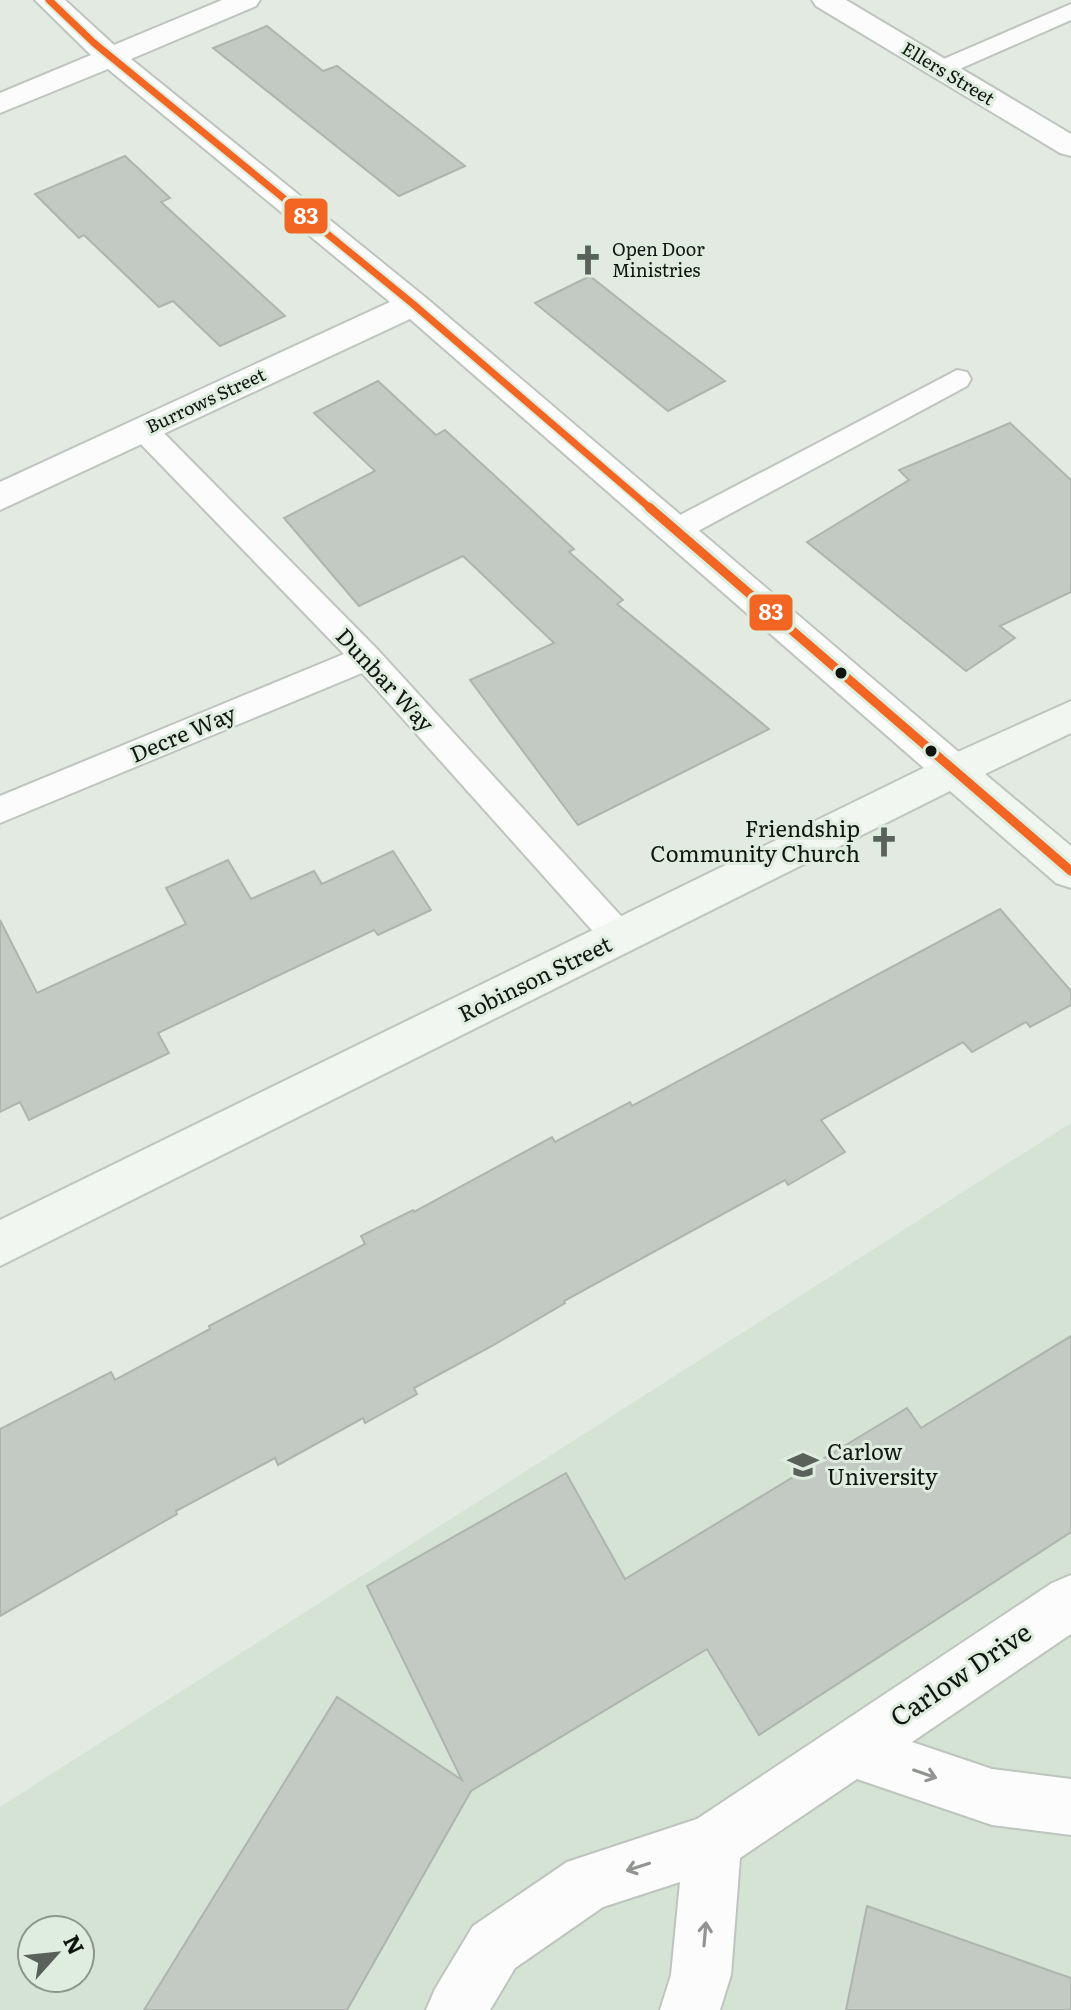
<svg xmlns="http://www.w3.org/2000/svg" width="1071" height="2010" font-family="Literata,serif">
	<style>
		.built { fill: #d4e3d4; fill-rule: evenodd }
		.building { fill: #c3c9c3; stroke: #aeb4ae; stroke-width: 2 }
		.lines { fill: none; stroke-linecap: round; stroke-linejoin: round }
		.lane-casing { stroke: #bec4be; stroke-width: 4 }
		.street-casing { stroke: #bec4be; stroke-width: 4 }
		.secondary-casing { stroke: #bec4be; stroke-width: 4 }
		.lane { fill: #fbfcfb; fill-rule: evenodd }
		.street { fill: #fbfcfb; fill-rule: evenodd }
		.secondary { fill: #f1f6f1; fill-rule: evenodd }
		.bus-1-far1-casing { stroke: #deedde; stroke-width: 11 }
		.bus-1-casing { stroke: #deedde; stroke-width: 15 }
		.bus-1-far1 { stroke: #f26522; stroke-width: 7 }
		.bus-1 { stroke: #f26522; stroke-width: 9 }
		.oneway { stroke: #919491 }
		.bus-dot { fill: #101510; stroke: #deedde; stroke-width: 3 }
		.labels { text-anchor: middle; stroke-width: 6; stroke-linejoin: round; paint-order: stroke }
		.far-street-label { font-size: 18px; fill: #101510; stroke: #deedde }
		.far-poi-label { font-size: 18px; fill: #101510; stroke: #deedde; text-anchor: start }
		.street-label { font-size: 22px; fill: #101510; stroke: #deedde }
		.poi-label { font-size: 22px; fill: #101510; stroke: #deedde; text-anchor: end }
		.near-street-label { font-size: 26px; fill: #101510; stroke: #deedde }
		.line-badge { stroke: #deedde; stroke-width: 3 }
		.badge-label { font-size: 22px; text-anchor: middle; font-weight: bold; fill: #fff }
	</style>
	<rect width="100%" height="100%" fill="#e2eae2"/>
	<!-- built -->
	<path class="built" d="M1071 1123V2010H0V1807ZM32 1930H80V1978H32Z"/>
	<!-- building -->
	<g class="building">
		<path d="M267 26 323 71 337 66 465 166 399 196 213 48Z"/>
		<path d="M125 156 170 198 161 202 285 316 220 346 173 301 159 307 84 235 79 238 35 194Z"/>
		<path d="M590 276 648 322 725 381 668 411 535 303Z"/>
		<path d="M378 381 436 435 445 430 574 549 569 552 623 600 617 604 769 729 578 825 470 680 554 643 463 556 359 606 284 518 375 471 314 413Z"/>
		<path d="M1010 423 1071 480V592L1000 626 1015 638 966 671 807 542 909 480 899 470Z"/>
		<path d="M393 851 431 910 378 935 374 930 158 1033 169 1053 29 1120 20 1102 0 1112V920L37 993 186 924 166 888 228 860 251 899 314 871 322 884Z"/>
		<path d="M1000 909 1071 991V1005L1030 1027 1026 1022 972 1052 963 1042 821 1120 845 1152 788 1185 785 1180 564 1301 565 1303 492 1346 414 1388 417 1394 365 1423 363 1418 278 1465 275 1458 176 1511 177 1514 0 1616V1429L111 1372 115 1380 210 1329 209 1326 365 1244 361 1236 413 1210 414 1212 552 1137 555 1142 630 1102 632 1106Z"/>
		<path d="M1071 1336V1532L759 1735 707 1649 471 1791 347 2010H144L337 1697 462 1780 367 1586 566 1473 625 1579 907 1408 921 1428Z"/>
		<path d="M867 1906 1071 1978V2010H846Z"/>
	</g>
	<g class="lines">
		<!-- lane casing -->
		<g class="lane-casing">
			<g id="lane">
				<path d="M1071 4V20L948 74H932L928 69 932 64Z"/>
				<path d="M957 370 967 372 971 379 967 386 685 538 674 542 663 538 659 531 663 524Z"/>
				<path d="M144 420 154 423 378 650 631 927 637 937 631 947 619 952 607 947 362 673 0 823V796L344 654 134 437 130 430 134 423Z"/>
			</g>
		</g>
		<!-- street casing -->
		<g class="street-casing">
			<g id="street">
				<path d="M35 0H65L114 45 222 0H260L256 6 131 59 425 297 968 760 974 771 968 782 954 787 940 782 410 319 0 510V482L390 302 108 69 0 113V93L91 55Z"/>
				<path d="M812 0H846L1071 134V156L1060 153 816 6Z"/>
				<path d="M1071 1575V1634L912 1742 992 1769 1071 1779V1835L992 1825 857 1779 740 1858 731 1975 720 2010H660L671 1975 680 1882 603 1907 515 1968 490 2010H426L435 1989 473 1926 567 1862 697 1819 1052 1583Z"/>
			</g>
		</g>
		<!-- secondary casing -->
		<g class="secondary-casing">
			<path id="secondary" d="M1071 701V733L985 774 1071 846V888L1056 883 950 791 0 1266V1220L940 760Z"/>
		</g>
		<!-- lane -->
		<use href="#lane" class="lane"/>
		<!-- street -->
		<use href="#street" class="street"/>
		<!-- secondary -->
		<use href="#secondary" class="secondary"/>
		<!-- bus-1-far1 casing -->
		<g class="bus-1-far1-casing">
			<path id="bus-1-far1" d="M49 0 94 43 413 304 651 509"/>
		</g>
		<!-- bus-1 casing -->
		<g class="bus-1-casing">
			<path id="bus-1" d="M649 507 1071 871"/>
		</g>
		<!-- bus-1-far1 -->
		<use href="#bus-1-far1" class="bus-1-far1"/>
		<!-- bus-1 -->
		<use href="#bus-1" class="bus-1"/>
	</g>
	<!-- one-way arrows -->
	<defs><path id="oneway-shaft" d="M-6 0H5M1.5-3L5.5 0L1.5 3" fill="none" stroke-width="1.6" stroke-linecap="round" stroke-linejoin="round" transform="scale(2)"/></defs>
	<g class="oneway">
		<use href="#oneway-shaft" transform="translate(925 1774) rotate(19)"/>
		<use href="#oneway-shaft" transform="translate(638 1867) rotate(162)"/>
		<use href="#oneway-shaft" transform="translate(705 1934) rotate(-85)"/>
	</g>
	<!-- icons -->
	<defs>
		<g id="church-bare" transform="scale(2.4)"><path d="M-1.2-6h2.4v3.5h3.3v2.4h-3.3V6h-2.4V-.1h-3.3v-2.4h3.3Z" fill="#5a605a" stroke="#deedde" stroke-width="2.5" paint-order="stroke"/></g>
		<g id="university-bare" transform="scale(2.4)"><path d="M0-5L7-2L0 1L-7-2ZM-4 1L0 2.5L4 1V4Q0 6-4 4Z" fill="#5a605a" stroke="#deedde" stroke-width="2.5" paint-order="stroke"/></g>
	</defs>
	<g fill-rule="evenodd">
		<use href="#church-bare" x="588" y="260"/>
		<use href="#church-bare" x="884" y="842"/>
		<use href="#university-bare" x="803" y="1465"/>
	</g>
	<!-- markers -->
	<g class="bus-dot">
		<circle cx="841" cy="673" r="7"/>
		<circle cx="931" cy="751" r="7"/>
	</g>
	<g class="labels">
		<!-- far-street labels -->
		<g class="far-street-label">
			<text transform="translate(948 74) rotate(31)" y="6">Ellers Street</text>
			<text transform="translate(206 401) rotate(-25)" y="6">Burrows Street</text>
		</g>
		<!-- far-poi labels -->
		<g class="far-poi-label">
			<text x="612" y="256">Open Door<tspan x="612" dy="21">Ministries</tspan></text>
		</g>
		<!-- street labels -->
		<g class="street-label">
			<text transform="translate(385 680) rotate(47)" y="8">Dunbar Way</text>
			<text transform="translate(183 734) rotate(-23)" y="8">Decre Way</text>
			<text transform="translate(535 979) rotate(-26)" y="8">Robinson Street</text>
		</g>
		<!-- poi labels -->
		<g class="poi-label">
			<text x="860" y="837">Friendship<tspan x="860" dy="25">Community Church</tspan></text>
			<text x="827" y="1460" text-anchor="start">Carlow<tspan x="827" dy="25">University</tspan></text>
		</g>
		<!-- near-street labels -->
		<g class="near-street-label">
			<text transform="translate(961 1675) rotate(-34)" y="9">Carlow Drive</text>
		</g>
	</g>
	<g class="line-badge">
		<rect x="283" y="197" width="46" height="38" rx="8" fill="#f26522"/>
		<rect x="748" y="593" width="46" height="39" rx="8" fill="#f26522"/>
	</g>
	<g class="badge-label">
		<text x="306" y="224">83</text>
		<text x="771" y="620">83</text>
	</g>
	<!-- north arrow -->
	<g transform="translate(56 1954) rotate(63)"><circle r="38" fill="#deedde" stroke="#8c978c" stroke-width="2"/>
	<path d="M0-6L14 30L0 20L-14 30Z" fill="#5a605a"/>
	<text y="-12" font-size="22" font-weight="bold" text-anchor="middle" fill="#101510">N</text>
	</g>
</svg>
